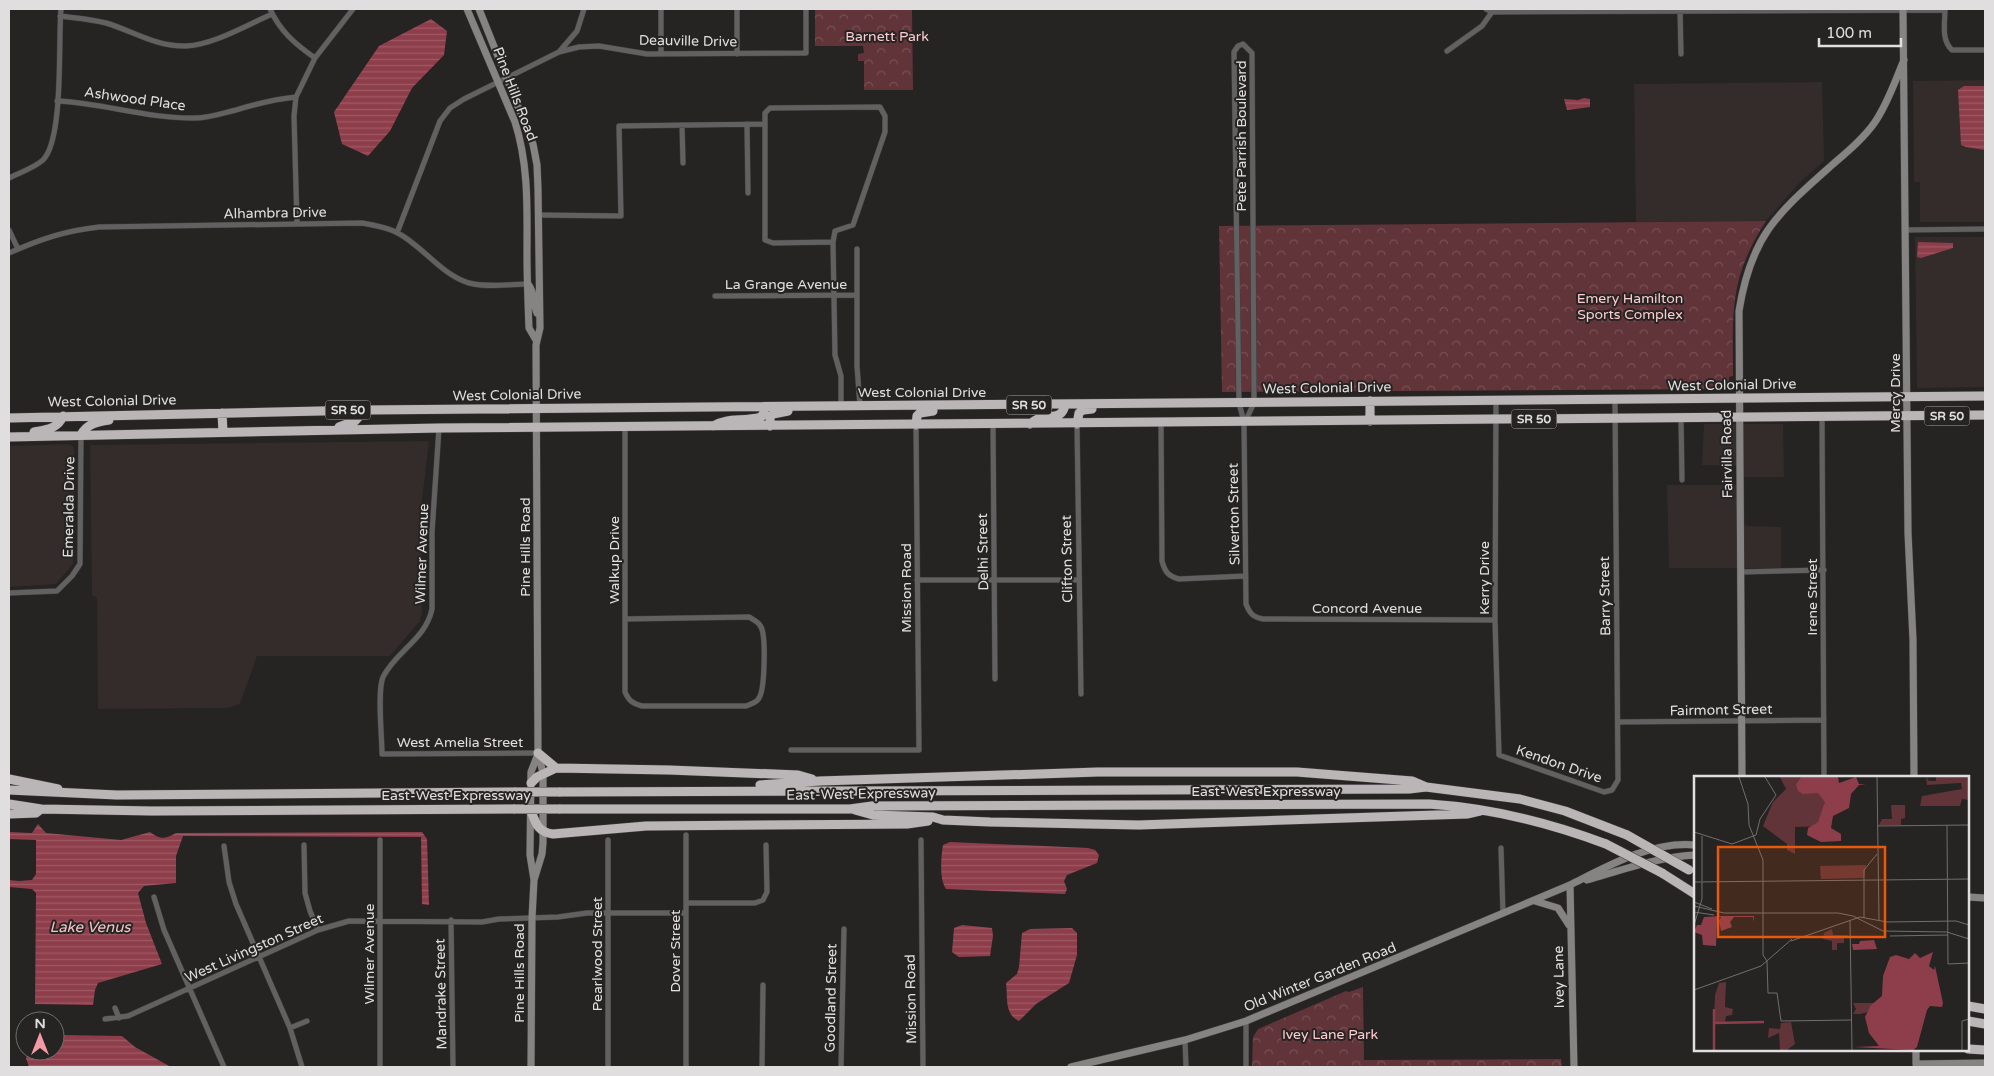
<svg xmlns="http://www.w3.org/2000/svg" width="1994" height="1076" viewBox="0 0 1994 1076" font-family="'Varela Round',sans-serif">
	<style>
		.built { fill: #342b2b }
		.park { fill: url(#park-crowns) }
		.water { fill: url(#water-rules) }
		.lines { fill: none; stroke-linecap: round; stroke-linejoin: round }
		.street-casing { stroke: #403d3d; stroke-width: 6 }
		.secondary-casing { stroke: #403d3d; stroke-width: 8 }
		.highway-casing { stroke: #403d3d; stroke-width: 10 }
		.street { stroke: #626161; stroke-width: 5 }
		.secondary { stroke: #868383; stroke-width: 7 }
		.highway { stroke: #bab5b6; stroke-width: 9 }
		.highway-bridge-casing { stroke: #403d3d; stroke-width: 10; stroke-linecap: butt }
		.highway-bridge { stroke: #bab5b6; stroke-width: 9 }
		.labels { text-anchor: middle; dominant-baseline: central; stroke-width: 4; stroke-linejoin: round; paint-order: stroke }
		.shield { fill: #262323; stroke: #a8a6a6; stroke-width: 1 }
		.shield-label { font-size: 12px; font-weight: bold; fill: #e0dede }
		.park-label { font-size: 14px; fill: #fdccd0; stroke: #262323 }
		.street-label { font-size: 14px; fill: #e0dede; stroke: #262323 }
		.water-label { font-size: 15px; font-style: italic; fill: #f4c3c8; stroke: #262323 }
		.inset-river { fill: none; stroke: #8e3e4b; stroke-width: 2.5 }
		.inset-road { fill: none; stroke: #706e6e; stroke-width: 1 }
		.view { fill: #e8590c; fill-opacity: 0.15; stroke: #e8590c; stroke-width: 2.5 }
		.inset-edge { fill: none; stroke: #e0dede; stroke-width: 2.5 }
	</style>
	<defs>
		<pattern id="park-crowns" width="20" height="18" patternUnits="userSpaceOnUse" patternTransform="scale(1.25)"><rect width="20" height="18" fill="#613439"/><path d="M2 6a3 3 0 1 1 6 0M12 15a3 3 0 1 1 6 0" fill="none" stroke="#775155"/></pattern>
		<pattern id="water-rules" width="6" height="5" patternUnits="userSpaceOnUse" patternTransform="scale(1.25)"><rect width="6" height="5" fill="#8e3e4b"/><path d="M0 2.5h6" fill="none" stroke="#9e5964"/></pattern>
	</defs>
	<rect width="100%" height="100%" fill="#262323"/>
	<!-- built -->
	<path class="built" d="M1985 80V222H1920V182H1914L1913 81Z
		M1822 82 1824 161 1802 180 1766 221 1636 222 1634 84Z
		M1915 237H1985V387L1917 388Z
		M1704 424H1783L1784 477H1743V466L1702 465Z
		M429 441 421 509 422 612 420 621 390 656H257L240 704 228 708 98 709 97 598 92 595 90 445Z
		M68 444 74 447 73 564 56 584 9 587V446Z
		M1667 485H1737V523L1749 526 1781 527V568H1669Z"/>
	<!-- park -->
	<path class="park" d="M815 9H912L913 90H864V61H858V54L864 53 863 46H815Z
		M1766 221C1729 279 1733 310 1733 376L1729 377V389L1222 392 1219 226Z
		M1363 987 1364 1060 1561 1059 1562 1067H1252L1253 1037 1258 1029 1346 991 1349 992Z"/>
	<!-- water -->
	<path class="water" d="M431 19 447 31 444 55 412 88 390 131 368 156 342 144 334 112 379 46Z
		M1964 86H1985V150L1966 147 1961 145 1958 90Z
		M1584 98 1590 99V107L1567 110 1564 99 1578 100Z
		M1918 242 1953 243V248L1921 258 1917 257Z
		M38 824 46 833 121 840 150 832C161 840 165 839 176 833L422 832 427 839 429 905 422 904 421 837 183 836 176 856V883L144 886 138 893 146 923 162 964 98 983 95 990 93 1005 35 1004 36 893 32 889 9 887V880L19 881 32 880 36 874V840L9 839V832L32 833Z
		M950 842 1088 848 1095 850 1099 855 1097 863 1067 875 1064 881 1067 889 1065 894 946 889C939 879 941 857 943 845Z
		M962 925 992 928 993 936 990 956 959 957 952 952 954 928Z
		M1072 928 1077 933V955L1069 983 1036 1004 1019 1021C1004 1014 1008 997 1006 983L1017 974 1019 967 1022 933 1030 929Z
		M55 1035 122 1036 135 1047 171 1067H29L26 1058 28 1051H55Z"/>
	<g class="lines">
		<defs>
			<path id="street" d="M270 9C280 31 295 44 315 58
				M737 9V54
				M1486 9 1492 12 1945 10
				M1680 9 1681 54
				M1945 9C1945 23 1941 40 1952 50H1985
				M60 16C75 18 91 19 106 23 133 31 156 47 186 46 213 45 247 25 272 14
				M1447 51 1482 26 1492 12
				M559 52 577 31 584 9
				M661 54V9
				M57 101C103 103 149 119 195 118 209 118 223 113 236 110 256 104 275 99 296 97
				M747 124 748 193
				M682 125 683 163
				M9 178C19 173 34 168 43 160 64 139 58 41 61 9
				M539 215 621 216 619 126 765 124
				M297 224 294 116 296 97 315 58 353 9
				M9 230 18 249
				M1906 230 1985 229
				M397 233 440 121 450 108 464 99 559 52 579 47 599 46 647 54 806 53V9
				M833 242 773 243 765 240V113L770 108 880 107 885 116V132L853 225 835 231 833 242 835 355 841 376V406
				M857 249V366L860 406
				M9 253C41 239 64 231 99 227L362 223C374 225 385 227 396 232 422 245 440 274 469 283 487 288 510 284 528 284
				M715 296 857 295
				M1496 400 1495 620 1499 755 1604 792 1612 790 1618 780 1615 400
				M1822 417 1824 777
				M1681 418 1682 480
				M1245 422 1254 403V394L1252 53 1243 44 1238 46 1234 52 1239 403 1244 422 1246 604C1250 614 1253 617 1263 619L1495 620
				M1161 423 1162 561C1165 572 1168 576 1179 579L1246 576
				M993 424 995 679
				M1077 424 1081 694
				M625 427V692C629 701 632 703 642 706H746C750 704 757 703 759 698 765 689 766 636 761 627 759 622 754 620 749 617L625 619
				M439 428 432 532V609C426 639 396 651 383 677 377 691 382 736 382 754L538 753
				M1741 572 1824 570
				M917 580H1078
				M9 593 57 591 72 576 80 564 81 435
				M1618 722 1824 720
				M791 750H919L916 425
				M608 840V1067
				M921 840 923 1067
				M304 845 305 893 310 911 318 930
				M224 846 229 882 236 904 290 1028 302 1067
				M1501 848 1503 914
				M154 897 164 930 224 1067
				M686 903H755L763 900 767 892 766 845
				M451 920 453 1067
				M115 1008 119 1018
				M105 1019 128 1016 318 930 349 921 482 922 499 919 558 917 587 913H686
				M1246 1021V1067
				M290 1028 307 1021
				M1185 1040 1186 1067
				M380 1067V840
				M686 1067V835
				M762 1067 763 985
				M841 1067 844 929"/>
			<path id="secondary" d="M467 9 515 122C529 166 527 209 527 255 527 279 528 303 529 328L536 340
				M479 9 533 144 537 165 538 189 540 328 536 345 538 753 543 773V843L542 854 534 880
				M1903 9 1908 533 1913 640 1914 777
				M528 284C536 294 532 302 537 313
				M1742 777 1739 311C1751 235 1778 213 1832 165 1847 152 1864 138 1875 122 1888 103 1895 81 1904 60
				M1587 880C1622 870 1658 857 1695 855
				M1570 885 1574 1067
				M1968 897 1985 898
				M1535 901 1558 908 1569 925
				M1916 1050V1064L1985 1063
				M531 1067 532 918 534 880 530 855 531 772 538 754
				M1071 1067 1185 1040 1246 1021 1570 885C1608 866 1651 841 1695 845"/>
			<path id="highway" d="M1370 401V421
				M222 413 223 432
				M9 418 365 410 1985 396
				M1030 424C1034 421 1037 418 1042 418 1053 415 1062 419 1065 405
				M1077 424 1079 413 1083 410 1092 409
				M916 425 917 416 920 413 933 411
				M713 426C728 417 743 422 761 417L764 413V407
				M770 426V417L773 414 788 411
				M339 427 355 421 365 410
				M34 432C45 430 58 429 63 416
				M81 435C87 424 96 422 109 420
				M9 437 439 428 1985 415
				M538 753 556 768
				M9 779 58 789
				M531 783 537 777 556 768 669 770 798 775 812 779
				M760 785 820 781 1098 772H1297L1412 781 1426 787
				M9 790 117 795 516 792
				M559 792 1409 789 1426 787 1520 799 1565 811 1627 835
				M9 804 41 809 152 811 515 809
				M559 809H850L872 806 1429 804C1491 808 1548 822 1606 844
				M855 810 873 815 933 817 943 820 990 822 1139 825 1467 814 1480 811
				M531 811C536 824 538 832 553 834L646 826 907 824 928 821
				M9 814 36 813 41 809
				M1662 873 1695 894
				M1968 1006 1985 1009
				M1968 1021 1985 1024
				M1968 1049 1985 1050"/>
		</defs>
		<!-- street casing -->
		<use href="#street" class="street-casing"/>
		<!-- secondary casing -->
		<use href="#secondary" class="secondary-casing"/>
		<!-- highway casing -->
		<use href="#highway" class="highway-casing"/>
		<!-- street -->
		<use href="#street" class="street"/>
		<!-- secondary -->
		<use href="#secondary" class="secondary"/>
		<!-- highway -->
		<use href="#highway" class="highway"/>
		<defs>
			<path id="highway-bridge" d="M516 792H559
				M515 809H559
				M1627 835 1689 870
				M1606 844 1662 873"/>
		</defs>
		<!-- highway-bridge casing -->
		<use href="#highway-bridge" class="highway-bridge-casing"/>
		<!-- highway-bridge -->
		<use href="#highway-bridge" class="highway-bridge"/>
	</g>
	<g class="labels">
		<!-- shield labels -->
		<g class="shield">
			<rect x="1006.5" y="395.5" width="45" height="19" rx="4"/>
			<rect x="325.5" y="400.5" width="45" height="19" rx="4"/>
			<rect x="1924.5" y="406.5" width="45" height="19" rx="4"/>
			<rect x="1511.5" y="409.5" width="45" height="19" rx="4"/>
		</g>
		<g class="shield-label">
			<text x="1029" y="405">SR 50</text>
			<text x="348" y="410">SR 50</text>
			<text x="1947" y="416">SR 50</text>
			<text x="1534" y="419">SR 50</text>
		</g>
		<!-- park labels -->
		<g class="park-label">
			<text x="887" y="36">Barnett Park</text>
			<text x="1630" y="298">Emery Hamilton<tspan x="1630" dy="16">Sports Complex</tspan></text>
			<text x="1330" y="1034">Ivey Lane Park</text>
		</g>
		<!-- street labels -->
		<g class="street-label">
			<text transform="translate(688 41) rotate(1)">Deauville Drive</text>
			<text transform="translate(515 94) rotate(69)">Pine Hills Road</text>
			<text transform="translate(135 99) rotate(8)">Ashwood Place</text>
			<text transform="translate(1241 136) rotate(-90)">Pete Parrish Boulevard</text>
			<text transform="translate(275 213) rotate(-1)">Alhambra Drive</text>
			<text x="786" y="284">La Grange Avenue</text>
			<text transform="translate(1732 385) rotate(-1)">West Colonial Drive</text>
			<text transform="translate(1327 388) rotate(-1)">West Colonial Drive</text>
			<text x="922" y="392">West Colonial Drive</text>
			<text transform="translate(1895 393) rotate(-90)">Mercy Drive</text>
			<text transform="translate(517 395) rotate(-1)">West Colonial Drive</text>
			<text transform="translate(112 401) rotate(-1)">West Colonial Drive</text>
			<text transform="translate(1727 454) rotate(-91)">Fairvilla Road</text>
			<text transform="translate(69 507) rotate(-89)">Emeralda Drive</text>
			<text transform="translate(1234 514) rotate(-91)">Silverton Street</text>
			<text transform="translate(525 547) rotate(-90)">Pine Hills Road</text>
			<text transform="translate(983 552) rotate(-91)">Delhi Street</text>
			<text transform="translate(422 554) rotate(-88)">Wilmer Avenue</text>
			<text transform="translate(1067 559) rotate(-91)">Clifton Street</text>
			<text transform="translate(614 560) rotate(-90)">Walkup Drive</text>
			<text transform="translate(1484 578) rotate(-90)">Kerry Drive</text>
			<text transform="translate(906 588) rotate(-90)">Mission Road</text>
			<text transform="translate(1605 596) rotate(-91)">Barry Street</text>
			<text transform="translate(1812 597) rotate(-90)">Irene Street</text>
			<text x="1367" y="608">Concord Avenue</text>
			<text transform="translate(1721 710) rotate(-1)">Fairmont Street</text>
			<text x="460" y="742">West Amelia Street</text>
			<text transform="translate(1559 764) rotate(19)">Kendon Drive</text>
			<text x="1266" y="791">East-West Expressway</text>
			<text transform="translate(861 794) rotate(-1)">East-West Expressway</text>
			<text x="456" y="795">East-West Expressway</text>
			<text transform="translate(254 948) rotate(-24)">West Livingston Street</text>
			<text transform="translate(675 951) rotate(-90)">Dover Street</text>
			<text transform="translate(369 954) rotate(-90)">Wilmer Avenue</text>
			<text transform="translate(597 954) rotate(-90)">Pearlwood Street</text>
			<text transform="translate(519 973) rotate(-90)">Pine Hills Road</text>
			<text transform="translate(1320 977) rotate(-22)">Old Winter Garden Road</text>
			<text transform="translate(1559 977) rotate(-91)">Ivey Lane</text>
			<text transform="translate(441 994) rotate(-91)">Mandrake Street</text>
			<text transform="translate(831 998) rotate(-89)">Goodland Street</text>
			<text transform="translate(911 999) rotate(-91)">Mission Road</text>
		</g>
		<!-- water labels -->
		<g class="water-label">
			<text x="90" y="927">Lake Venus</text>
		</g>
	</g>
	<!-- overview -->
	<g transform="translate(1694 776)">
		<rect width="275" height="275" fill="#262323"/>
		<path d="M159 227H214L166 238H159L162 233Z" fill="#613439"/>
		<path d="M32 206 31 231 39 233 38 239 32 240 31 246H20L21 219 25 207Z" fill="#613439"/>
		<path d="M232 1 235 5H242V1H275V24L268 23 266 30H226L228 20 268 13 267 7 233 9ZM97 246 101 268 93 274H86L85 257 74 262 75 252 86 253 87 247Z" fill="#613439"/>
		<path d="M86 1H132V50L101 51V78L93 74V68L69 50 79 26 92 13ZM197 29H211V42L207 43V49H185L188 43H198ZM172 89 170 102 127 103 126 90ZM138 153 139 159H155L150 161V167H143V174H138V165L129 163 130 157Z" fill="#613439"/>
		<path d="M107 1H144L145 7 162 1 165 8H172L165 9 157 18 155 32 139 40 137 52 147 58V65L127 66 113 59 114 52 124 46 131 26 124 17 109 18 104 15 102 9ZM27 140H60V146L59 141H40L36 146 38 151 27 155 25 145 27 141H23L22 170 9 169 8 159 0 156 3 149H7L10 141ZM166 165 180 164 183 173 159 174 158 168H165ZM239 176 235 190 240 194 241 190 249 227 248 231 236 230 233 234 223 271 219 274 159 271 185 270 175 257 171 241 177 229 188 220 189 200 196 181 202 179 215 183 221 177 226 182Z" fill="#8e3e4b"/>
		<path class="inset-river" d="M20 233V274M20 247 70 246"/>
		<path class="inset-road" d="M45 1 54 28 55 49 69 84V144M183 1 185 144M253 49 254 188 275 187M183 50 275 49M0 56 38 68 62 59 66 43 82 19 71 1M8 60V105M0 106 275 103M0 126 18 133M0 130 30 137H144L159 140 189 155 253 156 275 163M0 136 20 139M170 142V94L183 78M69 144V179L73 185M156 145 158 274M0 149 8 123V106M196 160 254 159M97 165 166 141 193 146 262 145 275 149M73 185 74 217H83L87 245 158 244M0 214 67 190 98 163M268 274V245L275 243"/>
		<path class="view" d="M24 71H191V161H24Z"/>
		<rect width="275" height="275" class="inset-edge"/>
	</g>
	<!-- border -->
	<rect width="1994" height="1076" fill="none" stroke="#e0dede" stroke-width="20"/>
	<!-- north arrow -->
	<g transform="translate(40 1036)"><circle r="24" fill="#262323" stroke="#706e6e"/>
	<path d="M0-4L9 19L0 12L-9 19Z" fill="#f49aa4"/>
	<text y="-8" font-size="14" font-weight="bold" text-anchor="middle" fill="#e0dede">N</text>
	</g>
	<!-- scale -->
	<path d="M1819 38v8h82v-8" fill="none" stroke="#e0dede" stroke-width="2.5"/>
	<text x="1826" y="38" font-size="15" fill="#e0dede" stroke="#262323" stroke-width="4" paint-order="stroke">100 m</text>
</svg>
